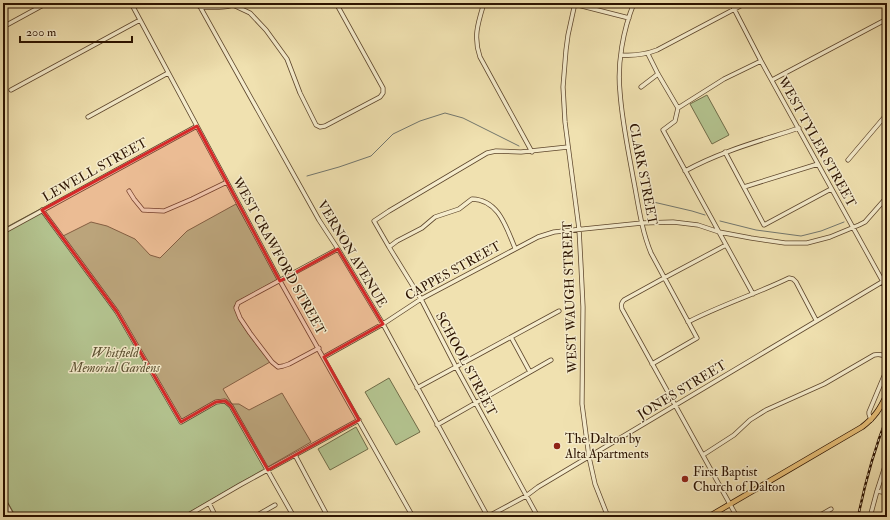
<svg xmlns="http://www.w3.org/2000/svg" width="890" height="520" viewBox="0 0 890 520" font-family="'IM FELL Double Pica',serif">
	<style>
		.green { fill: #b4c490; stroke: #706c48 }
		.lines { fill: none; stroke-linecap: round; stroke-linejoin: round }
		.stream { stroke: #72776e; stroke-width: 1 }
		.minor-casing { stroke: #5d462c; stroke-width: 5 }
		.major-casing { stroke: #2c1300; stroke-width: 6 }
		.minor { stroke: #f5eccc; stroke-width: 3.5 }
		.major { stroke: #e8c078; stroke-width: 4.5 }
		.rail-casing { stroke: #2c1300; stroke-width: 2.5 }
		.rail { stroke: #f5eccc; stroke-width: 1; stroke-dasharray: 3; stroke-linecap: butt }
		.marked { fill: #d62828; fill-opacity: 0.2; stroke: #d62828; stroke-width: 3; stroke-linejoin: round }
		.poi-dot { fill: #8f2418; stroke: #f5eccc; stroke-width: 1.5 }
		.labels { text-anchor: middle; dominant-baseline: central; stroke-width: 3; stroke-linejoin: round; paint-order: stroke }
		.street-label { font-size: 13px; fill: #2c1300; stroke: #f5eccc }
		.park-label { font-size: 13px; font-style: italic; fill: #5c5132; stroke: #f5eccc }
		.poi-label { font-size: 13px; fill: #2c1300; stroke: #f5eccc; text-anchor: start }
	</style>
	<rect width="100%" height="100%" fill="#f0e1b0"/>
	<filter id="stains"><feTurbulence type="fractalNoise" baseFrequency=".005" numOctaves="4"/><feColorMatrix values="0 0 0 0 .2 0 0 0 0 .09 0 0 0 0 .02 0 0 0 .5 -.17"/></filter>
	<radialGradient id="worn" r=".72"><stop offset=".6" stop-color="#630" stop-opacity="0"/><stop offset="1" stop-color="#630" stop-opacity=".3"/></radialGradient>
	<!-- green -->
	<path class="green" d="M707 95 729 135 712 144 690 104Z
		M236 204 278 279 240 300 234 306C237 322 259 348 270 362L223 389 232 404H239L249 410 282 393 311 442 181 517H16L3 494V229L42 208 63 236 91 222 107 226 135 239 150 255 160 258 187 231Z
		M389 378 420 432 396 445 365 392Z
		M356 427 368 449 330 470 318 449Z"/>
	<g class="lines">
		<!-- stream -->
		<path class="stream" d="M307 176 339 167 371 156 393 134 420 121 445 113 463 118 519 146
			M649 201 692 211 705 215
			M720 221 756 230 801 236 821 231 844 222"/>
		<defs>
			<path id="minor" d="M131 3 280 281 413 517
				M198 3 319 220 338 249 383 324 488 517
				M484 3C478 23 473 37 480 57L532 152
				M570 3 629 18
				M575 3 568 35 566 50 563 87 565 122 579 229 581 266 583 307 582 404 589 457 595 484 608 517
				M634 3C623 30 617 64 620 92 622 121 628 149 633 177 638 202 641 229 651 253L697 338 652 364
				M731 3 761 61 887 289
				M233 5 250 13 266 30 287 59 300 93 316 125 320 127 325 126 380 97 383 93V88L336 3
				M200 7C211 7 227 9 237 3
				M3 27 47 3
				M648 54 658 74 678 108
				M621 55C634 56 644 55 657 50L746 3
				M772 80 838 45 887 19
				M641 87 658 74
				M11 90 140 20
				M88 117 168 73
				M725 152 764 225 831 189
				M848 160 887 114
				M685 171C721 151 760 141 799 128
				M744 187 818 164
				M129 191 134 199 143 210 164 211 192 199 227 182
				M42 210 117 312 181 422 216 402 225 401 231 406 294 517
				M3 232 197 126
				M726 245 664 278 624 300C621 303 621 305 622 309L737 517
				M389 247 397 241 422 228 435 217 459 209 472 199C499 200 506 227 515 248
				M753 294 663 130 675 121 678 108 724 79 761 61
				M688 322C721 305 756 294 789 278L793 279 796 282 816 320
				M511 337 530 372
				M319 348 289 364 283 366 278 367 272 362 250 333 240 318 236 308 238 303 338 249
				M324 357 383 324 421 299 436 291 538 237 554 232 642 223 673 222 698 225 719 232 751 238 785 243H807L830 237 859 225 865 222 887 197
				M417 388 559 311
				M871 420 869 414V412L887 369
				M437 425 551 360
				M295 455 328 517
				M703 455 734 435 750 420 766 410 824 384 874 355C879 354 883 354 887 358
				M877 491 887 493
				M3 499 13 517
				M209 503 216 517
				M185 517 240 485 359 420
				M254 517 275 505
				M487 517 526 496 538 487 887 279
				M538 517 456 367 421 299 389 247 374 221 389 211 487 153 496 151 521 152 568 147
				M817 517 831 509
				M870 517 877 491 887 460"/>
			<path id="major" d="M708 517 862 427C875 417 880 409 887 394"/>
		</defs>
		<!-- minor casing -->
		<use href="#minor" class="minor-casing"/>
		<!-- major casing -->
		<use href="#major" class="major-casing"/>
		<!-- minor -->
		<use href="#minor" class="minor"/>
		<!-- major -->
		<use href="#major" class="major"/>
		<defs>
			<path id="rail" d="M858 517C865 483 874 450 887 417"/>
		</defs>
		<!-- rail casing -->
		<use href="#rail" class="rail-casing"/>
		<!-- rail -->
		<use href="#rail" class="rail"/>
	</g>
	<!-- marked area -->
	<path class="marked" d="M197 126 280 281 338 249 383 324 324 357 359 420 268 470 231 406 225 401 216 402 181 422 117 312 42 210Z"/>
	<!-- markers -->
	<g class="poi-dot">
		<circle cx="557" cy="446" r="4"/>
		<circle cx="685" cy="479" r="4"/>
	</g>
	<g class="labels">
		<!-- street labels -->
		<g class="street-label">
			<text transform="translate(817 142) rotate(61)">WEST TYLER STREET</text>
			<text transform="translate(95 170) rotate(-29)">LEWELL STREET</text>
			<text transform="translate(643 174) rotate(79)">CLARK STREET</text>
			<text transform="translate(352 254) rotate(59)">VERNON AVENUE</text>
			<text transform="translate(279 256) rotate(61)">WEST CRAWFORD STREET</text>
			<text transform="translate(453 271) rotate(-29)">CAPPES STREET</text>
			<text transform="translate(570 297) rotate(-92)">WEST WAUGH STREET</text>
			<text transform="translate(466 364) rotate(62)">SCHOOL STREET</text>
			<text transform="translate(682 390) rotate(-31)">JONES STREET</text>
		</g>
		<!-- park labels -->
		<g class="park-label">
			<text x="115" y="353">Whitfield<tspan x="115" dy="15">Memorial Gardens</tspan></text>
		</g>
		<!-- poi labels -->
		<g class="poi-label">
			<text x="565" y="439">The Dalton by<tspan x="565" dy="15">Alta Apartments</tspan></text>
			<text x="693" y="472">First Baptist<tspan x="693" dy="15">Church of Dalton</tspan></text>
		</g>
	</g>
	<!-- margin -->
	<rect width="890" height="520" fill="none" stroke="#f0e1b0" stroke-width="16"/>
	<rect x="4" y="4" width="882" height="512" fill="none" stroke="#2c1300" stroke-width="2"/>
	<rect x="8" y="8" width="874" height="504" fill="none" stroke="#2c1300"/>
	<!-- scale -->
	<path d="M20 36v6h112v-6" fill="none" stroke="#2c1300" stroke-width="2"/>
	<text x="26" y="36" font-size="12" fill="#2c1300" stroke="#f5eccc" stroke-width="3" paint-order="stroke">200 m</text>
	<rect width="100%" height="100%" filter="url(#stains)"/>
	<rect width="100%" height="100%" fill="url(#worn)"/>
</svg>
